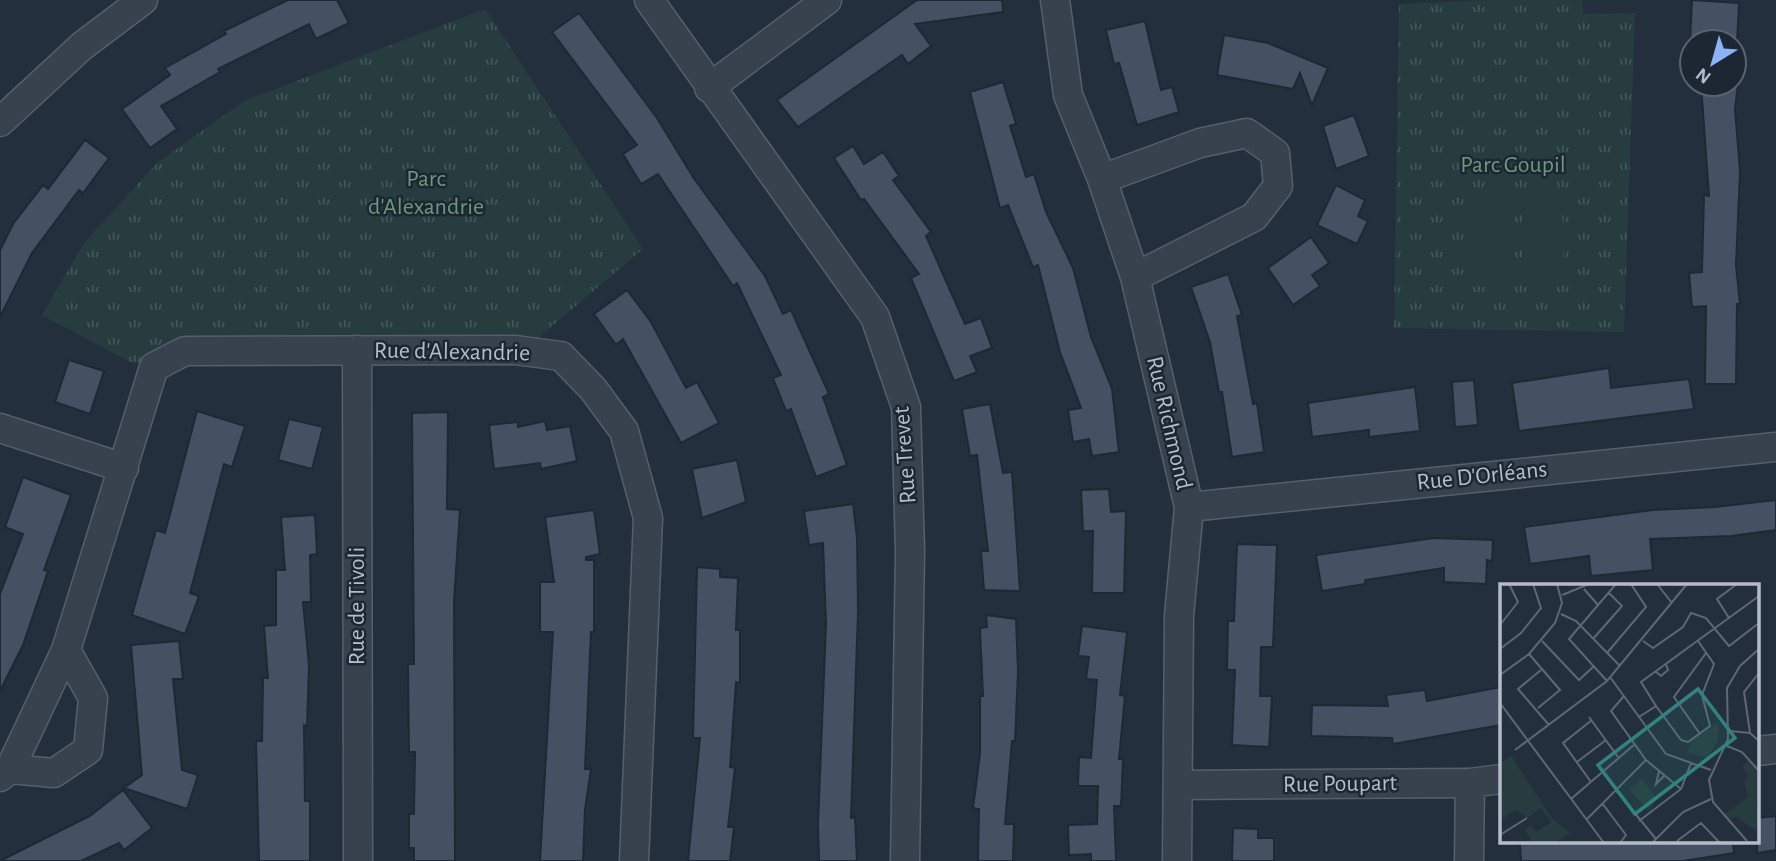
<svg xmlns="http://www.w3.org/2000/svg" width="1776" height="861" viewBox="0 0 1776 861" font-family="'Alegreya Sans',sans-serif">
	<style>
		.park { fill: url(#park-tufts) }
		.garden { fill: #263c3f }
		.building { fill: #455162; stroke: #1f2835; stroke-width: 2 }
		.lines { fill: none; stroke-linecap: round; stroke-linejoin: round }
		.minor-casing { stroke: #565f6c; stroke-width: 31 }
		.minor { stroke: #38414e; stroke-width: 28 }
		.labels { text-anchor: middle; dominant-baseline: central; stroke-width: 5; stroke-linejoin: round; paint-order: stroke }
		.park-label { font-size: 24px; fill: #6b9a76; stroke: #1d2633 }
		.street-label { font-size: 24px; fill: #b4bcc9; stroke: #1d2633 }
		.inset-road { fill: none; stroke: #5e6776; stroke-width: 2 }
		.view { fill: #308480; fill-opacity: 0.15; stroke: #308480; stroke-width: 3.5 }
		.inset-edge { fill: none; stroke: #b4bcc9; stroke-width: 3.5 }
	</style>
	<defs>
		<pattern id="park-tufts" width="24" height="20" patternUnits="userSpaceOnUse" patternTransform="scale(1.75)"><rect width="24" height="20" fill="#263c3f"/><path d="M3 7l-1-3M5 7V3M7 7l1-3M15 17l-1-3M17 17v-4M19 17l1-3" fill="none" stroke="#435659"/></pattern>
	</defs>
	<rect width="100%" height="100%" fill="#242f3e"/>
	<!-- park -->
	<path class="park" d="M1493 0H1583V14L1635 13 1624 332 1394 328 1399 4Z
		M485 9 643 249 532 343 147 364 130 362 42 315 84 243 157 163 244 101Z"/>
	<!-- garden -->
	<path class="garden" d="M1510 198 1511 286H1470L1469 199Z
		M1522 198H1562L1564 285 1523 286Z"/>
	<!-- building -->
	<path class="building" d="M288 0H337L349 23 316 39 309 24 218 69 220 72 161 106 177 129 150 148 122 109 170 75 165 68 226 34 224 31Z
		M917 0H1002L1003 12 915 24 931 46 908 64 902 55 798 127 777 100Z
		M1692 0 1739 3 1737 42H1690Z
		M579 13 657 118 693 177 765 276 783 314 791 310 829 394 823 397 847 465 816 477 791 409 786 411 773 378 781 375 737 283 733 286 658 174 641 184 623 154 637 145 552 32Z
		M1145 21 1161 90 1172 87 1179 112 1137 125 1119 63 1114 64 1106 30Z
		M1224 35 1268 43 1328 68 1312 105 1300 73 1293 89 1217 75Z
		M1003 82 1016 124 1010 126 1026 177 1034 174 1046 212 1073 268 1091 337 1112 389 1119 452 1092 456 1089 439 1073 442 1068 410 1081 408 1060 352 1038 265 1033 267 1008 205 1000 208 970 92Z
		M1701 84H1738L1735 109 1740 171 1736 265 1740 304H1737L1736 384H1705L1706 306 1692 307 1689 273 1702 272 1704 195 1709 196Z
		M1354 115 1369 156 1336 169 1323 126Z
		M85 140 109 158 83 193 79 190 32 253 0 317V250L13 224 43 185 48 189Z
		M853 146 864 164 883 152 899 176 893 180 931 232 926 236 965 324 981 318 992 348 970 356 977 372 954 381 911 278 919 274 864 199 861 200 834 158Z
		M1336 185 1365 200 1358 216 1368 221 1357 244 1317 225Z
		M1311 237 1329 263 1312 275 1320 286 1293 305 1268 268Z
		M1228 274 1242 315 1237 316 1253 404 1257 403 1264 452 1232 457 1222 392H1219L1210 342 1191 287Z
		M627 290 651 322 686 388 697 382 719 423 681 443 623 339 616 345 594 314Z
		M69 360 104 371 90 414 55 402Z
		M1609 368 1611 388 1689 379 1694 409 1519 431 1512 383Z
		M1474 380 1478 425 1455 427 1452 382Z
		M1415 387 1420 431 1369 437V430L1312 437 1308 403Z
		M990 404 1003 473 1012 472 1020 591 984 590 981 551H988L977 455 970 456 962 409Z
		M197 411 245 426 232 467 224 464 190 593 199 596 185 634 132 615 156 530 165 533Z
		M448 412 447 509 460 510 454 601 455 861H414V848H409V814H414L415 752H409L408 664H414L412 413Z
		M289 419 323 427 312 469 278 460Z
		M545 421 547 430 570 426 577 461 541 469 540 463 494 469 489 425 518 422V427Z
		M737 460 746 502 702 518 692 469Z
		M23 477 71 495 44 570 48 571 23 645 0 691V594L23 534 5 527Z
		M1109 489 1111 512 1126 511 1124 593H1092L1093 531H1083L1081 490Z
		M1776 500V530L1731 536 1650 539 1653 570 1591 576 1589 556 1530 564 1524 527 1653 510 1715 507Z
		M853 504 857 538 858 611 851 818 855 817 857 861H819L818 824 826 624 823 543 809 545 804 511Z
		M594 510 600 554 586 557V560H594V632H591L585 769H591L585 809 583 861H540L553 632H540V582H554L545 517Z
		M315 515 317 554 310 555 311 602H303L309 665 307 726 304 725 305 801H310V861H259L256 741H262L263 678H268L264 626 276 625V570H285L281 517Z
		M1434 538 1493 540 1492 561 1487 560 1486 584 1444 582V568L1365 580V584L1322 591 1316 555Z
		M1237 544 1277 545 1273 647H1261L1260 696H1272L1269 747 1232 745 1235 670H1227L1228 621H1234Z
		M697 567 720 569V577L738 578 736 630H740V683L736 682 730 767 735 768 728 827H734L730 861H688L700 738H693Z
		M986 615 1016 619 1018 671 1015 741H1012L1005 824H1014L1013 861H978L979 809 973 808 980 754V696H983L980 628 987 627Z
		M1082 626 1127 632 1120 695 1125 696 1119 759H1123L1121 806H1114L1116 861H1091V854L1069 855 1068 825 1097 824 1098 786H1078L1079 757 1091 758 1097 680 1086 679 1089 657 1078 656Z
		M179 641 183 679H173L182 770 198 775 187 809 124 788 142 775 131 645Z
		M1501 687V725L1393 744 1392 738 1311 736 1312 705 1388 706 1386 695 1425 690 1427 701Z
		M123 790 152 828 124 850 119 843 81 861H0L90 816Z
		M1776 816V850L1757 853V818Z
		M1233 828 1258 829V838H1274V861H1232Z
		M1520 842H1733L1734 853 1683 861H1521Z"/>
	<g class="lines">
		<defs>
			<path id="minor" d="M649 0 875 317 906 407 910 552 905 861
				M1055 0 1068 95 1102 179 1135 277 1189 507 1179 616 1177 861
				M709 88 827 0
				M0 122 82 46 143 0
				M1102 179 1200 143 1247 133 1275 153 1278 186 1254 217 1135 277
				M357 350 358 861
				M0 428 124 468
				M1189 507 1776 447
				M1757 751 1776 749
				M10 769 54 773 88 750 93 698 66 650
				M0 777 10 769 66 650 154 367 185 351 515 350 561 356 593 389 624 431 648 518 634 861
				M1179 785 1470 783 1501 779
				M1469 861 1470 783"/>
		</defs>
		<!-- minor casing -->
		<use href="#minor" class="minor-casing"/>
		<!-- minor -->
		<use href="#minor" class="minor"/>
	</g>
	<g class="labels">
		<!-- park labels -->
		<g class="park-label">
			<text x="1513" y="165">Parc Goupil</text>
			<text x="426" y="179">Parc<tspan x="426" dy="28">d'Alexandrie</tspan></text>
		</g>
		<!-- street labels -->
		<g class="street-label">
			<text transform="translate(452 352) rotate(1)">Rue d'Alexandrie</text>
			<text transform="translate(1169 423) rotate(77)">Rue Richmond</text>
			<text transform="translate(905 455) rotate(-94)">Rue Trevet</text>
			<text transform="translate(1482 476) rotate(-6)">Rue D'Orléans</text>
			<text transform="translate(357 606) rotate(-90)">Rue de Tivoli</text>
			<text transform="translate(1340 784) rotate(-1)">Rue Poupart</text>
		</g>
	</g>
	<!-- overview -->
	<g transform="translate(1500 584)">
		<rect width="259" height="259" fill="#242f3e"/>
		<path d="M11 172 52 234 70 249 55 259H33L25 247 31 241 36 248 52 238 40 224 27 234 16 226 0 236V179Z" fill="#263c3f"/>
		<path d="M219 138 217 159 207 174 188 168 190 157ZM249 176 259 190V243L255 246 236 232 228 237 223 231 248 213 244 195 248 190 242 182ZM142 195 156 214 150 228 129 205Z" fill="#263c3f"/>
		<path d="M250 216 259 217V239L254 245 237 224Z" fill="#263c3f"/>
		<path class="inset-road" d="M157 0 172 19M84 5 98 21M62 11 89 0M61 30 76 37 120 82M229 34 217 15 237 0M0 41 18 18 9 0M93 55 122 22 109 9M42 57 79 96 93 83M143 57 153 64 183 43 191 29 206 34 229 62 259 39M0 65 21 49 41 24 33 0M107 69 146 23 131 0M29 70 60 106 38 124M41 86 18 105 49 141M155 87 161 92 168 86 166 80M0 91 29 70 55 39 62 19 57 0M110 93 166 170 211 186M107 97 69 55 116 0M124 112 111 127 146 176 181 205M0 119 104 259M156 122 181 156 188 158 210 142 202 111 214 80 198 57M89 133 118 173M139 133 156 122 141 98 259 12M230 147 250 149 259 157M250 149 244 108 259 89M200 150 174 113 206 69M227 162 242 168 259 187M15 166 107 97 187 0M77 178 106 156M159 187 156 200 165 191M91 198 63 159 92 136M115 205 156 255M71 215 135 160M102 219 126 251 120 259M86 236 146 176M139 237 181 205 191 179M0 251 27 234M177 257 201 239 220 259M247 257 213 218 209 196 228 155 227 104 240 82 259 65M152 259 183 228 211 215"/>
		<path class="view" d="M198 105 235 154 135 230 98 181Z"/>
		<rect width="259" height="259" class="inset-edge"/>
	</g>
	<!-- north arrow -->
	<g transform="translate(1713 63) rotate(217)"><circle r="33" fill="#1d2633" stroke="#59626f" stroke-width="2"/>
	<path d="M0-5L12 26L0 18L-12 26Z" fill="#8ab4f8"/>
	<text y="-10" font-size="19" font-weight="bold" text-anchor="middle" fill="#b4bcc9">N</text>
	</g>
</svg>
